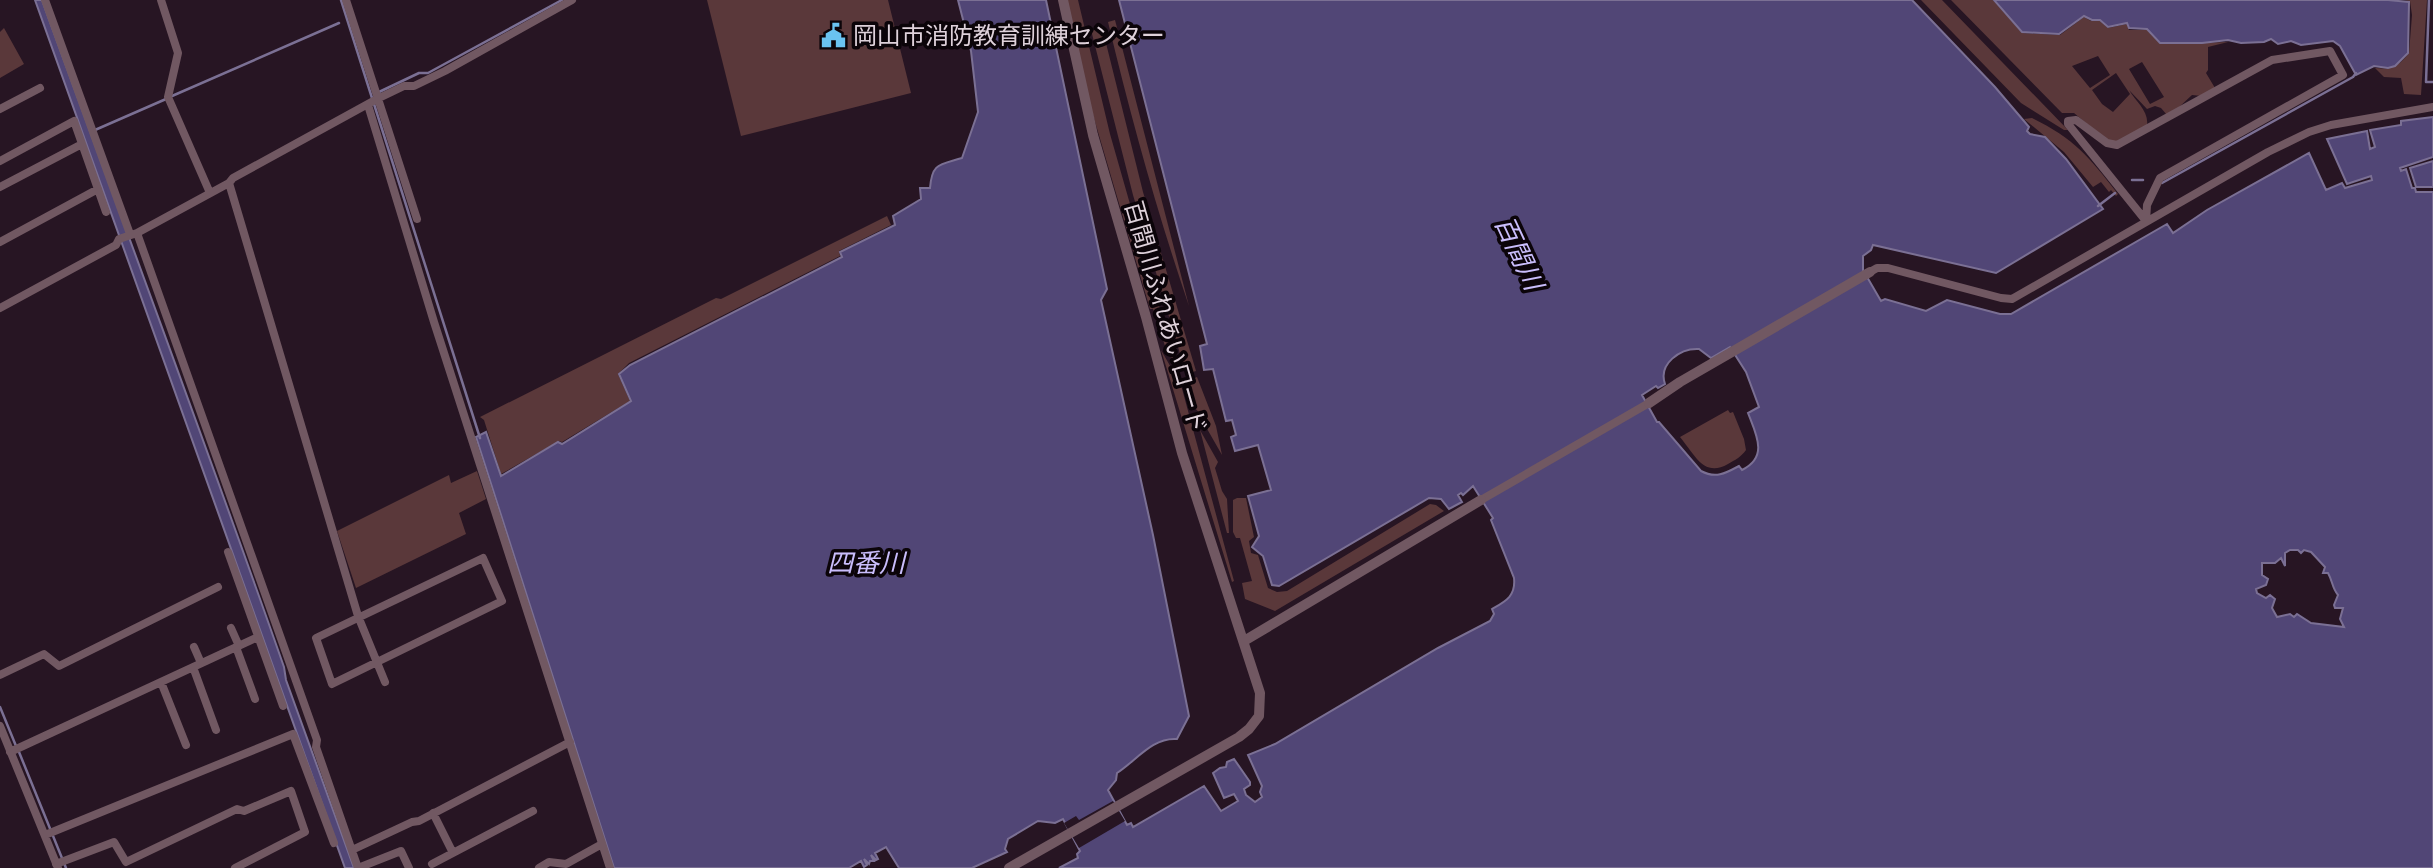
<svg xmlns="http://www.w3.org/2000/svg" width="2433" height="868" viewBox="0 0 2433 868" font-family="Montserrat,'Noto Sans JP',sans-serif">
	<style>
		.green { fill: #5a383a; fill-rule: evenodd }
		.water { fill: #514676; stroke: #7b7094; stroke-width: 2; fill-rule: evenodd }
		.pier { fill: #271523 }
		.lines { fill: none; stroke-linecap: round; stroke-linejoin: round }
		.stream { stroke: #7b7094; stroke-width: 2.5 }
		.minor { stroke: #715862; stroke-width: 8 }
		.tertiary { stroke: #715862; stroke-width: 10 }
		.labels { text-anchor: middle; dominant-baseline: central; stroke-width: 7; stroke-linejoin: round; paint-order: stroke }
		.poi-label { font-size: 24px; fill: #ded1da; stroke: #0b0409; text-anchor: start }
		.street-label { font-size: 24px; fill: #ded1da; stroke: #0b0409 }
		.water-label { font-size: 26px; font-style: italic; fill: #c9bdfb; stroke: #0b0409 }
	</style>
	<rect width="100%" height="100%" fill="#271523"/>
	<!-- green -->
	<path class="green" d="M707 0H888L911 93 741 136Z
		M1066 0H1078L1110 134 1176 365 1165 346 1153 309H1150L1086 91Z
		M1921 0H1942L2068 130H2064L2021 103Z
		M1951 0H1993L2022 33 2060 35 2084 17 2091 21 2099 20 2108 28 2127 24 2129 30H2147L2160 44 2228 42 2208 47V70L2206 73 2215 88 2202 96 2192 95 2177 109 2167 115 2161 108 2155 106 2147 109 2129 90C2136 102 2149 111 2147 125L2115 143 2109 142 2074 113H2062ZM2098 56 2110 75 2090 88 2072 66ZM2142 62 2164 97 2150 104 2129 69ZM2116 73 2130 94 2113 112 2102 104 2092 90Z
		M2405 0H2427L2421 95 2404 94 2401 78 2384 77 2375 68C2392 70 2399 66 2409 53L2412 15 2410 1Z
		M1115 20 1189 306C1157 212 1131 118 1108 22Z
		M1090 26 1093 30 1102 27 1143 192 1196 371 1186 374 1133 195Z
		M4 28 24 64 0 78V32Z
		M2032 118C2075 139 2089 157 2118 194L2116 196 2111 190 2109 192 2101 182 2093 187 2064 152 2024 119Z
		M887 216 891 225 839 251 840 256 629 363 618 374 630 401 562 442 559 441 501 474 484 420 480 417 716 298 721 299Z
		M1161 350 1181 385 1234 581 1232 582Z
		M1197 377 1216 426 1222 455 1206 427 1203 417 1194 407 1187 381Z
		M1728 410 1730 413 1733 412 1744 439 1746 450C1741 457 1735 460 1728 464 1704 478 1695 455 1680 437Z
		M1200 430 1218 462 1215 468 1222 491 1227 499 1229 533H1227Z
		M477 471 486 499 459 513 466 534 356 588 337 531 449 475 451 483Z
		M1237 498H1246L1254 537 1249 541 1251 553 1258 555 1268 588 1277 592 1287 591 1430 504 1436 505 1444 511 1275 611 1245 599 1242 583 1252 581 1240 538H1236L1233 532V500Z"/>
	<!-- water -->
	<path class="water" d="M35 0H42C123 222 206 444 284 667L286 680 354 868H345Z
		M958 0H1046L1107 289 1101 300 1153 535 1189 716 1177 739C1152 737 1136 761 1117 773L1116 780 1108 790 1127 825 1131 823 1133 827 1204 786 1221 811 1238 801 1234 794 1224 798 1213 773 1220 768 1226 767 1227 762 1234 759 1250 782V785L1244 789 1246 795 1255 802 1262 797 1260 792 1262 786 1248 755 1275 744 1438 648 1490 621 1494 614 1492 609C1506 601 1516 596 1514 578L1491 520 1493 518 1473 486 1463 495 1461 493 1458 495 1462 502 1449 509 1441 499 1429 498 1279 586 1272 585 1263 556 1252 547 1259 536 1248 496 1271 490 1258 445 1235 451 1231 437 1236 435 1232 420 1226 421 1213 369 1204 370 1200 346 1207 344 1119 0H1912L1995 87 2029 127 2027 131 2030 134 2045 137 2066 159 2103 209 1996 273 1873 245 1871 250 1863 256V270L1881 301 1885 299 1926 311 1947 300 2000 314H2011L2167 224 2173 233 2207 210 2309 153 2326 190 2342 183 2345 188 2372 180 2371 176 2347 184 2327 139 2367 131 2370 149 2375 147 2370 130 2401 125V121L2433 117V157L2400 168 2401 171 2406 169 2412 188H2415L2416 192H2433V868H1059L1078 858 1077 854 1080 851 1063 819 1055 823 1038 821 1008 839 1005 849 1007 852 972 868H899L886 847 875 853 878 859 876 860 871 855 874 861H870L869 864 864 859 867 865 864 867 861 861 849 868H614L476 437 486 432 501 476 558 442 562 444 631 401 619 374 630 365 842 257 840 252 895 225 893 216 921 199 920 188H930C932 163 939 165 962 158L978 112 971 51ZM1730 347 1746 372 1759 407 1748 413C1756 434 1769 457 1742 470L1739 466C1726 473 1716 479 1701 471L1659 422H1657L1642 395 1656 386 1658 388 1665 384C1658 364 1680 348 1699 349L1711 358ZM2290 550H2298L2301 553 2304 550 2311 552 2325 567 2323 573H2328C2333 582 2332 588 2338 595L2334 605 2335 608H2343L2340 619 2344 627 2311 623 2297 614 2294 617 2290 614 2277 617 2272 608 2275 599 2270 595 2266 598 2257 593 2256 589 2266 585 2268 579 2262 575V563H2275L2281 558 2285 566V553Z
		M1994 0H2388L2409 2 2408 53 2395 66 2388 68 2374 66 2356 75 2340 46 2333 41 2301 45 2291 41 2278 44 2271 39 2264 42 2241 43 2228 40 2202 43H2160L2147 29 2129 28 2127 23 2108 27 2100 20H2092L2084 16 2059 34 2022 32Z
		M2433 161V187H2416L2410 168Z"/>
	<!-- pier -->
	<path class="pier" d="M1113 801 1125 821 1079 848 1064 823 1076 816 1079 820Z"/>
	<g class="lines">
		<!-- stream -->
		<path class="stream" d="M341 0 372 98
			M2429 0 2426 82H2433
			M379 92 419 73H428L562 0
			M172 96 339 23
			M374 104 480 438
			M95 130 166 99
			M2132 180H2143
			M2162 183 2353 77 2356 73
			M2098 206 2115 193
			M0 707 16 746
			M19 752 66 868"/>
		<!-- minor -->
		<path class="minor" d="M45 0 130 234
			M161 0 178 53 168 97 210 193
			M346 0 417 219
			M2330 51 2343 75 2160 178 2147 205 2146 221 2068 124V121L2076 120 2107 143 2117 145 2272 60Z
			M368 105 434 322 610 868
			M0 109 40 88
			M0 161 74 121 106 212
			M229 183 358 616 385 682
			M0 187 82 144
			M137 233 317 740 316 747 358 868
			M0 242 98 189
			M1870 272 1877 268H1888L2001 298 2012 299 2268 152 2309 132 2331 125 2433 107
			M0 308 116 245 119 239 137 233 229 183 233 178 377 99 404 86H414L445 71 572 0
			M1481 500 1649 403
			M228 552 283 706
			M483 558 502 601 332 684 316 638Z
			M231 628 239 646
			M194 647 201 663
			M236 647 255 699
			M193 667 216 730
			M0 675 44 654 59 666 218 587
			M161 682 186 745
			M0 726 58 868
			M10 752 258 637
			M433 813 453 853
			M45 835 293 734 334 843
			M352 850 412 822 419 821 570 742
			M56 864 114 842 126 862 237 809 244 811 291 791 305 832 235 868
			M432 864 533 811
			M358 868 401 851 409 868
			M539 868 549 862 566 864 602 844"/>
		<!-- tertiary -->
		<path class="tertiary" d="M1649 403 1680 382 1870 272
			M1244 641 1481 500
			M1009 868 1239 737 1249 729 1259 716 1260 693 1182 453 1146 317 1093 135 1063 0"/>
	</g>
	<!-- icons -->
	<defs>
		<symbol id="civic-bare" viewBox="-9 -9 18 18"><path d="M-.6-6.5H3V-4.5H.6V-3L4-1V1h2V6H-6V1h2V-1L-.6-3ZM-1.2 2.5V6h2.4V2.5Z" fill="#6ac3f1" stroke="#0b0409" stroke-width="2.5" paint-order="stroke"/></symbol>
	</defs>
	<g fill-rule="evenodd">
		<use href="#civic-bare" x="816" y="18" width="35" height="35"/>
	</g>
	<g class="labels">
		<!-- poi labels -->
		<g class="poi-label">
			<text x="853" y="35">岡山市消防教育訓練センター</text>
		</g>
		<!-- street labels -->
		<g class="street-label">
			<text transform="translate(1166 317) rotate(74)">百間川ふれあいロード</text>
		</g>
		<!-- water labels -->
		<g class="water-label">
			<text transform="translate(1519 253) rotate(65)">百間川</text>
			<text x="866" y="563">四番川</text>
		</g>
	</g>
</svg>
